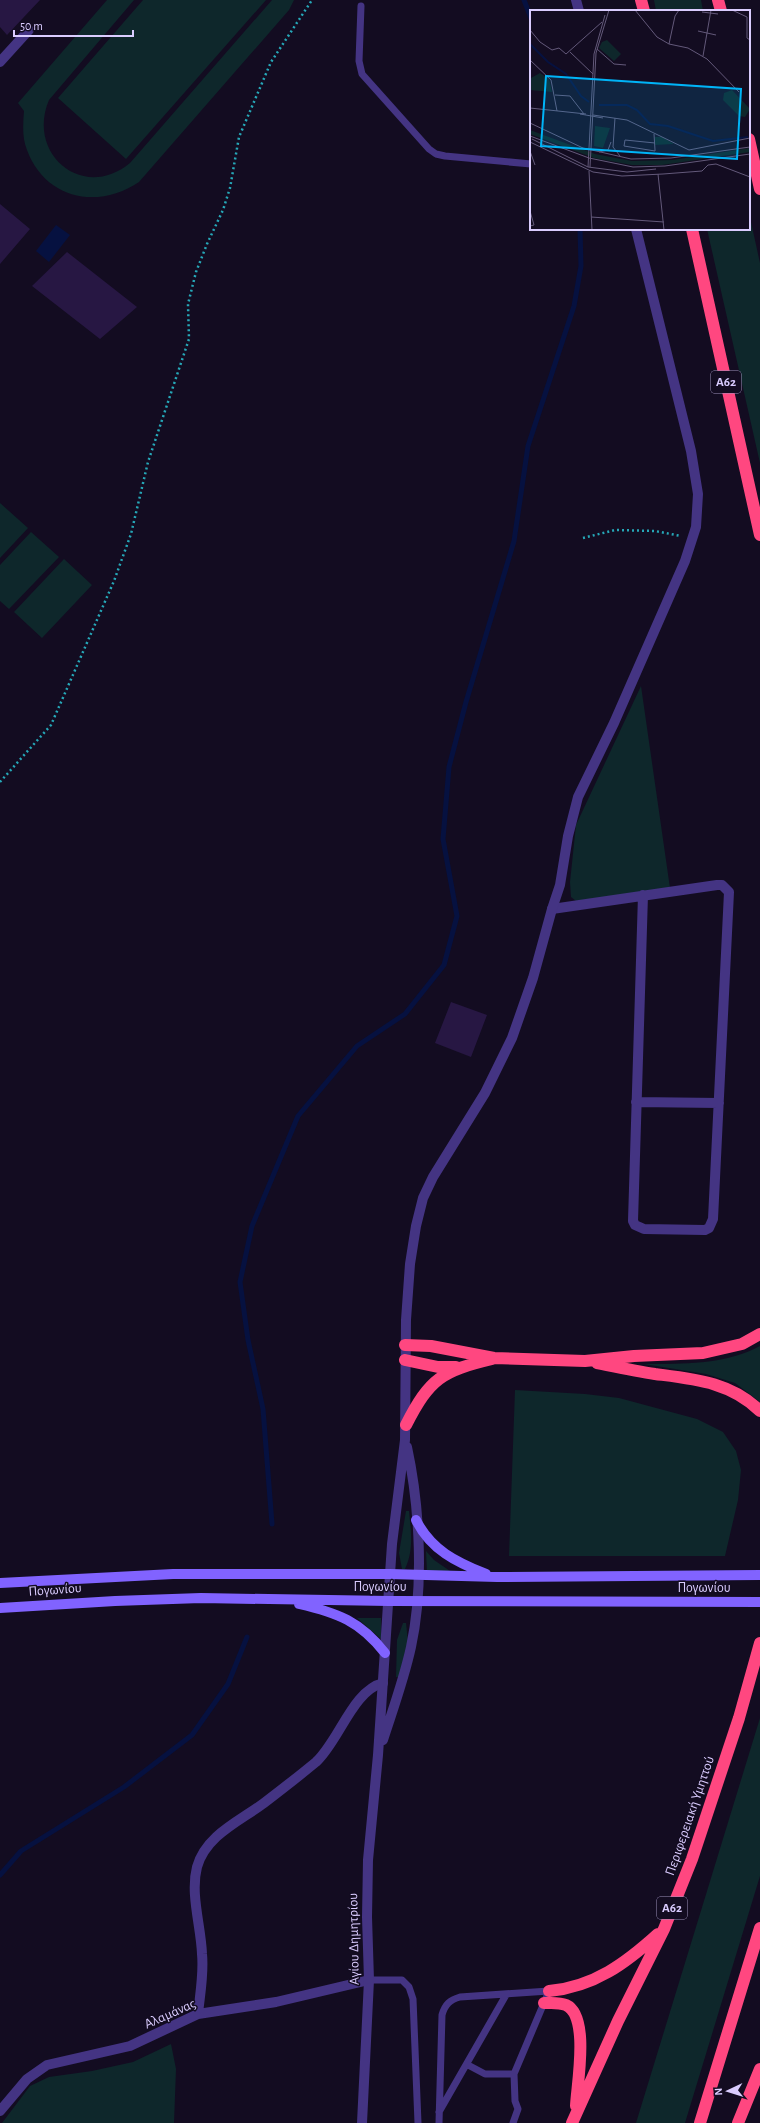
<svg xmlns="http://www.w3.org/2000/svg" width="760" height="2123" viewBox="0 0 760 2123" font-family="'Alegreya Sans',sans-serif">
	<style>
		.green { fill: #0e272b }
		.water { fill: #061140 }
		.lines { fill: none; stroke-linecap: round; stroke-linejoin: round }
		.stream { stroke: #061140; stroke-width: 5 }
		.building { fill: #271743 }
		.path { stroke: #26a8b8; stroke-width: 2.5; stroke-dasharray: 2 3; stroke-linecap: butt }
		.service { stroke: #443483; stroke-width: 7 }
		.minor { stroke: #443483; stroke-width: 10 }
		.tertiary { stroke: #443483; stroke-width: 10 }
		.secondary { stroke: #8163ff; stroke-width: 10 }
		.motorway { stroke: #ff4780; stroke-width: 12 }
		.labels { text-anchor: middle; dominant-baseline: central; stroke-width: 3; stroke-linejoin: round; paint-order: stroke }
		.shield { fill: #130c21; stroke: #9e92bc; stroke-width: 1 }
		.shield-label { font-size: 13px; font-weight: bold; fill: #daccff }
		.street-label { font-size: 14px; fill: #daccff; stroke: #130c21 }
		.inset-river { fill: none; stroke: #061140; stroke-width: 2 }
		.inset-road { fill: none; stroke: #63597a; stroke-width: 1 }
		.view { fill: #00b4f7; fill-opacity: 0.15; stroke: #00b4f7; stroke-width: 2 }
		.inset-edge { fill: none; stroke: #daccff; stroke-width: 2 }
	</style>
	<rect width="100%" height="100%" fill="#130c21"/>
	<!-- green -->
	<path class="green" d="M107 0H134L49 100C26 154 83 202 130 163L272 0H294L289 10 139 182C98 210 45 199 27 150 22 138 23 124 24 111L18 103Z
		M143 0H266L126 159 58 98Z
		M654 0H701L703 11H656Z
		M749 213 760 263V463L707 229H749Z
		M0 503 28 528 0 558Z
		M31 532 59 557 9 609 0 601V565Z
		M64 559 92 585 42 638 14 612Z
		M641 686 670 888 576 901 571 897 570 882 576 825Z
		M760 1346V1402L735 1383 706 1374 644 1364C682 1364 725 1365 760 1346Z
		M515 1390 585 1394 619 1398 697 1419 723 1432 736 1451 741 1470 738 1500 725 1556H509Z
		M406 1511H409C411 1531 414 1550 405 1569H402L399 1553Z
		M426 1551 434 1560 453 1573H427Z
		M357 1618H381V1639Z
		M403 1623H406L408 1642 400 1677H396L397 1640Z
		M760 1718V1876L685 2123H636Z
		M171 2044 176 2069 174 2123H2L30 2086 49 2077 92 2071 133 2062Z"/>
	<!-- water -->
	<path class="water" d="M56 225 70 235 49 262 36 251Z"/>
	<g class="lines">
		<!-- stream -->
		<path class="stream" d="M524 0 531 18
			M272 1524 263 1409 248 1340 240 1282 252 1226 298 1116 357 1046 405 1014 444 965 457 916 443 839 449 767 466 702 514 541 528 446 574 306 581 266 580 229
			M0 1875 21 1851 124 1787 192 1735 228 1684 247 1637"/>
	</g>
	<!-- building -->
	<path class="building" d="M0 0H40L7 35 0 27Z
		M0 204 30 229 0 264Z
		M67 252 137 307 100 339 32 286Z
		M451 1002 487 1015 471 1057 435 1043Z"/>
	<g class="lines">
		<!-- path -->
		<path class="path" d="M583 538 615 530 655 531 681 536
			M0 782 51 725 114 581 131 534 148 462 189 339 188 304 196 272 207 244 223 210 230 188 239 137 271 62 312 0"/>
		<!-- service -->
		<path class="service" d="M361 6 359 61 362 74 429 149 436 154 445 156 531 164
			M369 1980H402L409 1987 413 1999 418 2123
			M468 2065 485 2074H514
			M439 2112 506 1995
			M439 2123 442 2015C445 2004 450 2000 460 1997L549 1991 514 2074 515 2101 518 2109 513 2123"/>
		<!-- minor -->
		<path class="minor" d="M0 62 29 30
			M552 909 717 885H722L729 892 713 1219 709 1228 705 1230 644 1229 635 1225 633 1221 643 895
			M636 1102 719 1103
			M198 2014C200 1994 204 1974 202 1954 201 1926 190 1894 197 1867 206 1835 240 1821 264 1803 281 1790 299 1776 316 1762 339 1741 353 1690 383 1683
			M0 2111 27 2079 47 2065 130 2046 198 2014 276 2002 369 1980"/>
		<!-- tertiary -->
		<path class="tertiary" d="M576 0 579 11
			M383 1740C393 1709 404 1679 411 1647 424 1587 420 1507 407 1447
			M362 2123 369 1980 367 1917 368 1860 378 1755 392 1544 405 1440 406 1320 410 1264 416 1226 423 1198 433 1177 485 1093 512 1038 533 978 552 909 560 885 568 836 578 797 614 723 685 561 696 527 698 494 691 451 636 229"/>
		<!-- secondary -->
		<path class="secondary" d="M416 1520C431 1550 456 1562 486 1574
			M0 1583 173 1574H390L497 1577 760 1575
			M299 1604C338 1613 360 1621 385 1653
			M0 1608 115 1601 201 1598 389 1601 760 1602"/>
		<!-- motorway -->
		<path class="motorway" d="M641 0 644 11
			M718 0 721 11
			M749 139 760 189
			M692 229 760 535
			M405 1345 431 1346 494 1358 585 1361 634 1356 703 1353 742 1344 760 1334
			M405 1360 438 1367H456
			M597 1363C617 1367 636 1371 655 1374 694 1379 731 1382 760 1411
			M406 1425C430 1378 442 1371 492 1359
			M549 1991C594 1987 626 1963 658 1934
			M544 2003C551 2003 559 2002 566 2005 590 2016 577 2084 576 2106
			M572 2123 618 2021 664 1929 692 1859 739 1718 760 1643
			M700 2123 760 1928
			M738 2123 760 2069"/>
	</g>
	<g class="labels">
		<!-- shield labels -->
		<g class="shield">
			<rect x="711" y="371" width="30" height="22" rx="3"/>
			<rect x="657" y="1897" width="30" height="22" rx="3"/>
		</g>
		<g class="shield-label">
			<text x="726" y="382">Α62</text>
			<text x="672" y="1908">Α62</text>
		</g>
		<!-- street labels -->
		<g class="street-label">
			<text x="380" y="1587">Πογωνίου</text>
			<text x="704" y="1588">Πογωνίου</text>
			<text transform="translate(55 1590) rotate(-4)">Πογωνίου</text>
			<text transform="translate(690 1816) rotate(-71)">Περιφερειακή Υμηττού</text>
			<text transform="translate(354 1939) rotate(-91)">Αγίου Δημητρίου</text>
			<text transform="translate(170 2014) rotate(-24)">Αλαμάνας</text>
		</g>
	</g>
	<!-- overview -->
	<g transform="translate(530 10)">
		<rect width="220" height="220" fill="#130c21"/>
		<path d="M77 30 91 44 84 51 69 38 72 32ZM10 63 19 69 22 82 0 80 1 68ZM202 80 220 99 215 107 209 106 193 90 194 83ZM65 116 80 118 73 138 64 136ZM0 120 65 144 102 151 142 150 220 138V142L132 155H102L64 148 0 124ZM125 127H132L144 134 125 135Z" fill="#0e272b"/>
		<path class="inset-river" d="M0 34 18 52 36 64 51 86 59 92M69 95H97L107 100 120 114 138 116 183 131 218 127"/>
		<path class="inset-road" d="M105 0 127 27 139 34 158 38 177 49 209 82M202 0 217 7V28L220 30M172 2 188 4M0 20 10 32 22 40 29 38 36 44 72 12M168 21 186 25M139 34 145 6 149 0M67 39 84 54 96 55M40 42 63 64M173 46 181 0M0 50 21 70 27 101M25 85 40 86 54 104M0 98 56 104M50 104 73 108M63 105 97 110 159 140 220 128M85 108 83 137 90 146M0 113 53 138 101 149 141 148 220 137M124 124 125 140V141L94 136 95 130 125 133M0 126 59 148 103 157 135 156 220 144M2 129 58 157 97 162 126 159M0 132 63 162 92 166 133 164 172 161 178 155 186 154 220 167M0 141 5 155M69 142 78 140 81 132M58 157 64 44 75 5M60 157 66 43 79 0M59 161 62 220M128 164 134 220M0 201 4 215 0 216M61 207 134 212"/>
		<path class="view" d="M16 66 211 79 207 149 11 136Z"/>
		<rect width="220" height="220" class="inset-edge"/>
	</g>
	<!-- north arrow -->
	<g transform="translate(728 2091) rotate(266)" stroke="#130c21" stroke-width="3" paint-order="stroke">
	<path d="M0-3L7 15L0 10L-7 15Z" fill="#daccff"/>
	<text y="-6" font-size="11" font-weight="bold" text-anchor="middle" fill="#daccff">N</text>
	</g>
	<!-- scale -->
	<path d="M14 30v6h119v-6" fill="none" stroke="#daccff" stroke-width="2"/>
	<text x="20" y="30" font-size="12" fill="#daccff" stroke="#130c21" stroke-width="3" paint-order="stroke">50 m</text>
</svg>
